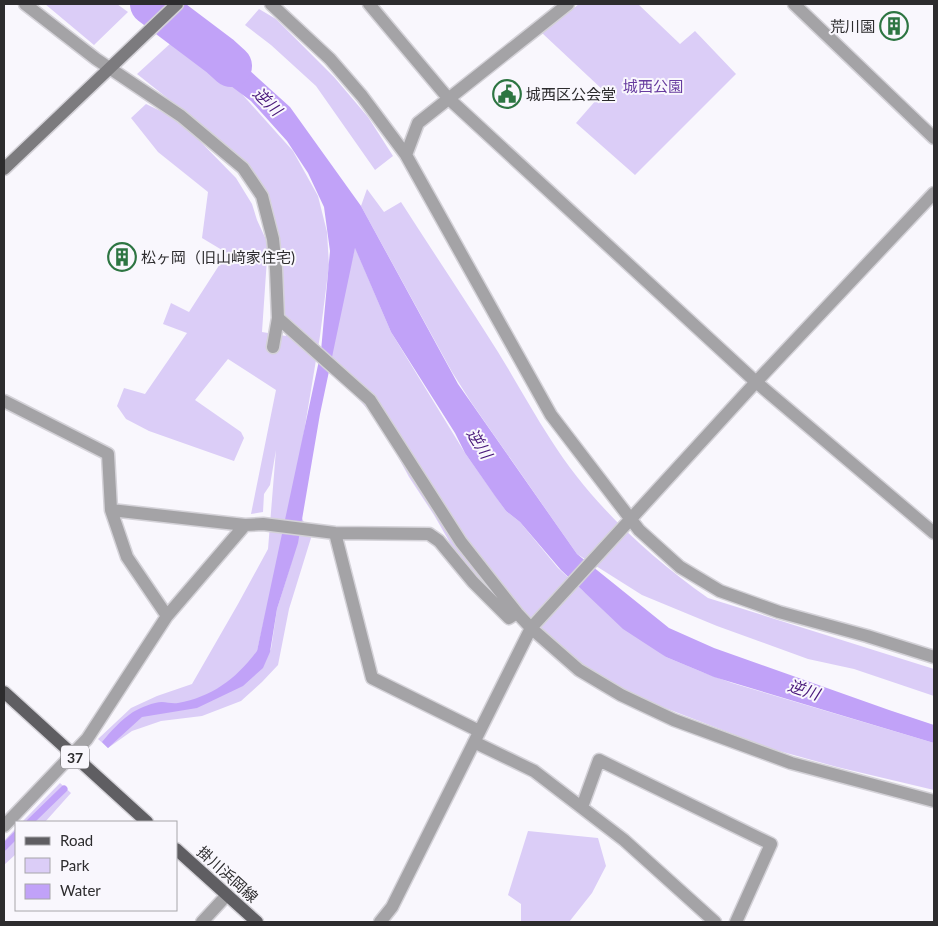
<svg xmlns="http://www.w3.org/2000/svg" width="938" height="926" viewBox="0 0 938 926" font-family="Lato,'Noto Sans JP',sans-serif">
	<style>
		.green { fill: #dbcdf7 }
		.water { fill: #c1a2f8 }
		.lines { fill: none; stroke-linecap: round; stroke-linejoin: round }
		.stream { stroke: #c1a2f8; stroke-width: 7 }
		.river { stroke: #c1a2f8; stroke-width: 42 }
		.street-casing { stroke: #d4d2d8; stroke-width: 15 }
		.secondary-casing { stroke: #d4d2d8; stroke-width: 15 }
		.primary-casing { stroke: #d4d2d8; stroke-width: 15 }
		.street { stroke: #a4a3a6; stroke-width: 12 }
		.secondary { stroke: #7c7b7e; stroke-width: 12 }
		.primary { stroke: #5f5e62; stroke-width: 12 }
		.labels { text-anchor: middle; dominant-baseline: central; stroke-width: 4; stroke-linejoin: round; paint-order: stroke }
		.shield { fill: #f9f7fd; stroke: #6a696c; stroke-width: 1 }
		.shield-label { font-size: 14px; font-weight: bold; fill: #2d2c2e }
		.poi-label { font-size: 15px; fill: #2d2c2e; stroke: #f9f7fd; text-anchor: start }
		.park-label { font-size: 15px; fill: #673c9f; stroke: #f9f7fd }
		.street-label { font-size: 15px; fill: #2d2c2e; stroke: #f9f7fd }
		.water-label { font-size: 16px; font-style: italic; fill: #471679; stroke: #f9f7fd }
	</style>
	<rect width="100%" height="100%" fill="#f9f7fd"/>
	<!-- green -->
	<path class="green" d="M45 4H117L128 12 94 45Z
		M579 4H638L680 44 695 31 736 74 635 175 576 123 604 91 542 33Z
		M259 9 276 19 334 77 368 117 393 156 375 170 316 86 271 45 245 25Z
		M172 42 204 63 240 92 293 151 318 196 327 232 329 265 320 336 295 486 257 651 266 658 271 649 277 609 290 567 302 518 311 538 289 609 278 665 262 682 241 701 202 716 161 721 132 731 108 748 98 739 131 708 157 696 192 684 238 604 268 549 276 450 270 485 264 494 263 512 251 514 276 390 228 359 195 400 241 432 244 438 234 461 149 431 126 419 117 406 124 388 145 394 187 333 163 324 171 303 189 312 227 253 202 238 208 192 158 152 131 118 146 104 171 116 191 132 236 178 252 204 257 220 268 244 262 332 286 336 277 301 264 199 176 105 137 74Z
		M367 189 384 212 401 202C433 252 466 301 498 352 516 381 532 411 551 440 591 503 647 555 708 598L934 669V696L854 669 808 659 717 626 642 595 577 554 471 402 452 372 361 206Z
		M355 247 391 332 465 453 506 511 520 522 558 568 582 590 666 657 702 672 732 683 934 743V790L837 767 772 749 660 706 594 675 544 631 497 601 457 555 434 515 409 477 379 422 327 364Z
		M60 783 71 793 45 822H22Z
		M16 828V854L4 865V841Z
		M528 831 598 838 606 866 592 893 569 922H521V904L508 895Z"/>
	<!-- water -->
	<path class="water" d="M194 20 290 107 361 206 458 384 577 554 669 628 714 648 889 710 934 725V743L714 677 666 657 623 629 561 570 520 522 506 511 495 496 465 453 455 433 391 332 355 248 320 414 298 543 277 609 270 652 263 668 243 686 197 708 142 717 108 748 102 742C111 731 121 720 133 712 140 708 154 702 162 702 167 702 172 704 178 703 212 697 236 679 257 651L321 351 330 251 324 207 308 173 287 141 251 101 172 42Z"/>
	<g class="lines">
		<!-- stream -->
		<path class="stream" d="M30 822 64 789
			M4 847 16 835"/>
		<!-- river -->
		<path class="river" d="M151 4 220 56 231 66"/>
		<defs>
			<path id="street" d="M25 4 96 59 181 116 243 168 262 196 273 239 276 269 278 318 273 347
				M271 4 330 59 362 96 406 155 551 415 639 530 680 567 720 591 779 612 867 636 934 657
				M369 4 448 98 756 382 934 533
				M794 4 934 138
				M406 155 418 123 568 4
				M278 318 370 400 461 542 517 613 531 628 579 670 621 695 674 720 791 763 934 801
				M4 401 108 454 111 510 127 557 167 616
				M111 510 245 525 263 524 335 533 429 534 439 541 473 582 509 618 517 613
				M335 533 372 678 479 731
				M474 742 534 771 624 840 715 922
				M582 807 599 760 771 844 736 922
				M4 826 87 739 167 616 245 525
				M202 922 227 895
				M380 922 392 907 531 628 756 382 934 193"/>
			<path id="secondary" d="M4 169 177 4"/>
			<path id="primary" d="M4 692 147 822
				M176 849 257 922"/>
		</defs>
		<!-- street casing -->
		<use href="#street" class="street-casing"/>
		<!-- secondary casing -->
		<use href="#secondary" class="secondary-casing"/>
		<!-- primary casing -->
		<use href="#primary" class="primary-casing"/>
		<!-- street -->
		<use href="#street" class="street"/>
		<!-- secondary -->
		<use href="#secondary" class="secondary"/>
		<!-- primary -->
		<use href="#primary" class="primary"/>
	</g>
	<!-- icons -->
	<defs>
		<symbol id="building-ring" viewBox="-11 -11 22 22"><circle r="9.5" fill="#f9f7fd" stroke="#2d7542" stroke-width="1.5"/><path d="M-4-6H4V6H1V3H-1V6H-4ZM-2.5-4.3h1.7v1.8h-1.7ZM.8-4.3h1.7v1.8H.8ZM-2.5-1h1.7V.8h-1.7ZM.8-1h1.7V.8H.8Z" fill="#2d7542"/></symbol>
		<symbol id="civic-ring" viewBox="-11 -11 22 22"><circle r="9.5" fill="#f9f7fd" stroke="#2d7542" stroke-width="1.5"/><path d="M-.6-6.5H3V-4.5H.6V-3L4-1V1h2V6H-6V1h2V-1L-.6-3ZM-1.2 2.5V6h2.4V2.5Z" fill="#2d7542"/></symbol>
	</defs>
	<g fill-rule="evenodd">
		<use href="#building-ring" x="878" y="10" width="32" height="32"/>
		<use href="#civic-ring" x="491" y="78" width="32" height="32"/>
		<use href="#building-ring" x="106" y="241" width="32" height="32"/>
	</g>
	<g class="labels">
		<!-- shield labels -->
		<rect class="shield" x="61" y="745.5" width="28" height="23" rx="4"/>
		<g class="shield-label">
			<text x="75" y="757">37</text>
		</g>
		<!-- poi labels -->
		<g class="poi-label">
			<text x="875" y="26" text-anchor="end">荒川園</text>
			<text x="526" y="94">城西区公会堂</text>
			<text x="141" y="257">松ヶ岡（旧山﨑家住宅)</text>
		</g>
		<!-- park labels -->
		<g class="park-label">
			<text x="653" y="86">城西公園</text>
		</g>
		<!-- street labels -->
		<g class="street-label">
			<text transform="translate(228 874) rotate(42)">掛川浜岡線</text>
		</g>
		<!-- water labels -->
		<g class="water-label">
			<text transform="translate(268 101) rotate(44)">逆川</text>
			<text transform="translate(480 443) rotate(58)">逆川</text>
			<text transform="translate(804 689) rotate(18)">逆川</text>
		</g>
	</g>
	<!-- border -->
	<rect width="938" height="926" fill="none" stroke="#2d2c2e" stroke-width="10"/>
	<!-- legend -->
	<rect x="15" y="821" width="162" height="90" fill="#f9f7fd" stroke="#a7a6aa"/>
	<rect x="25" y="837" width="25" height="8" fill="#5f5e62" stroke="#a7a6aa"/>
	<text x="60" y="846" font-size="15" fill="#2d2c2e">Road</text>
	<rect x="25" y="858" width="25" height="15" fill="#dbcdf7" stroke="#a7a6aa"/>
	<text x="60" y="871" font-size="15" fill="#2d2c2e">Park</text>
	<rect x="25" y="884" width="25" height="15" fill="#c1a2f8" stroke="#a7a6aa"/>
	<text x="60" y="896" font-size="15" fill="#2d2c2e">Water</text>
</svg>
